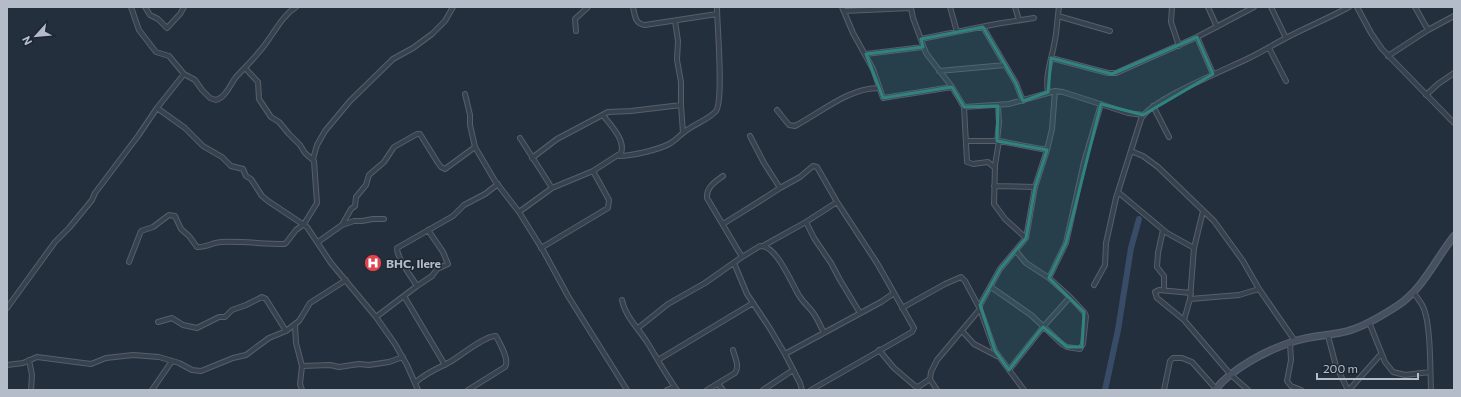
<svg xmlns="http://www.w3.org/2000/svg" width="1461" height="397" viewBox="0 0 1461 397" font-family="Commissioner,sans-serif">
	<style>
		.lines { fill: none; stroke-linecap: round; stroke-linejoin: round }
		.river { stroke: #394c67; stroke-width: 6 }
		.street-casing { stroke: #565f6c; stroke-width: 6 }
		.secondary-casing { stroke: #565f6c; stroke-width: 8 }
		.street { stroke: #38414e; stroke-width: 4 }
		.secondary { stroke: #465061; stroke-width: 5.5 }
		.marked { fill: #308480; fill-opacity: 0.2; stroke: #308480; stroke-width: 3; stroke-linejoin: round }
		.labels { text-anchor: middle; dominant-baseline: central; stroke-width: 3; stroke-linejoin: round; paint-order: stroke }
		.poi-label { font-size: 12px; font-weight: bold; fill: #b4bcc9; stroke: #1d2633; text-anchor: start }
	</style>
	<rect width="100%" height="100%" fill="#242f3e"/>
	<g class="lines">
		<!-- river -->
		<path class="river" d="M1105 390 1118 330 1131 248 1139 219"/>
		<defs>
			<path id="street" d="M131 7 139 30 156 52 169 56 184 74 195 80 202 90 210 98 216 100C226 97 230 85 236 77 243 69 252 61 259 52 272 38 280 17 296 7
				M145 7 150 15 158 19 167 28 180 14 184 7
				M633 7C635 16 635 24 645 25L717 14
				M842 7 853 33 873 69 883 98 952 87
				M950 7 957 32
				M1015 7 1019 20
				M1172 7 1171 22 1179 46
				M1208 7 1217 27
				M1271 7 1286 38
				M1357 7 1371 33 1382 49 1454 123
				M1415 7 1428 30
				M844 11 911 8 913 18 926 53 952 87 964 107 967 162 973 164 988 162 995 168
				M1058 16 1110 31
				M675 21 678 41 677 60 681 82V105L683 133
				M983 27 1016 83 1023 101
				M576 31 575 19 588 7
				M1197 37 1213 74
				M921 39 996 24 1034 18
				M1269 48 1286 81
				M866 54 923 47
				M1388 56 1428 30 1454 16
				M1051 58 1108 73H1116L1197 37 1254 7
				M939 71 1005 65
				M1048 92C1045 76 1051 61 1054 45 1057 33 1057 20 1059 7
				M465 94 470 115V125L475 147 495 181 519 212 544 252 568 296 627 390
				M1426 95 1438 84 1454 73
				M1153 106 1169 137
				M964 107 1009 104 1055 91 1063 92 1128 113 1143 115
				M157 108 185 128 203 146 222 157 231 166 243 169 246 176 251 179 262 196 268 201 307 227 331 263 376 317 395 344 407 365 418 390
				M777 110 789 125 795 126C822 112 848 88 879 88
				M750 136 764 163 780 188 800 177 813 166 817 167 837 202 877 263 914 328 912 332 811 390
				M520 138 552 188
				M966 141H999L1047 150
				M997 141 999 123 998 106
				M999 141 995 165 994 204 1005 219 1026 238
				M1131 151 1143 156 1158 167 1214 221 1243 261 1259 289 1295 341
				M619 156C631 156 658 150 669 144 675 141 679 136 683 133 692 125 710 119 716 111 724 100 717 25 717 7
				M532 158 557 139 608 112 631 111 681 105
				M313 159 317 145 325 131 350 101 393 59 413 48 432 34 445 21 453 7
				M723 176C715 182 706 187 707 198L742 257
				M994 186 1035 187
				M1118 192 1167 233 1194 248
				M1203 211 1194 248 1190 299 1184 320 1231 375 1248 390
				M519 212 552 188 593 171 621 153C626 140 610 125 603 115
				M806 222 814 238 831 263 840 280 860 313
				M723 224C742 212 762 200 780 188
				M342 225 351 209 355 206 356 197 366 185 369 175 384 162 394 147 417 134H420L438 163 441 167 445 169 475 147
				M1163 230 1158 253 1157 267 1164 276V290
				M318 242 342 225 354 221H362L373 219H384
				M763 246 806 222 837 202
				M541 248 608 208 609 200 593 171
				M129 262 141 231 153 227 169 215 175 216 181 229 189 236 197 247C206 248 213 242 221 242 242 241 263 244 284 244L286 243 296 230 304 224 317 203 314 161 305 153 300 145 289 134 279 122 271 117 259 99 258 82 245 68
				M734 263 747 294 769 327 785 354 800 383 802 390
				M1049 278 1066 243 1084 162 1101 104
				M1094 285 1105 265 1106 243 1116 198 1141 119C1150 100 1227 69 1249 58 1262 52 1274 44 1286 38 1307 27 1329 18 1349 7
				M417 286 432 276 437 269 448 264 443 252 428 230
				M991 287 1031 315 1062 344 1067 347 1080 349 1083 344 1086 316 1084 312 1070 297
				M1414 293C1417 298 1422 303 1424 309 1431 328 1430 369 1431 390
				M404 296 445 365
				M1190 299 1239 295 1259 289
				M622 300C625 316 638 328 647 342 657 358 666 375 677 390
				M7 308 55 242 69 228 92 200 95 193 138 136 157 108 184 74
				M902 308 945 284 961 277 965 281 980 309 937 360 931 372 930 379 937 390
				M376 317 417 286C411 276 397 259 397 248L453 216 464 205 485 194 498 184
				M1184 320 1157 298 1155 292 1159 290 1191 293
				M158 322 172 318 183 325 197 328 219 317H225L232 310 246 305 262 297 266 299 286 331
				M1369 322 1385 362 1393 372 1405 375 1430 372
				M295 325 296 343 302 366 300 384 302 390
				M638 328 668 304 705 283 742 257 760 246C777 245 792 285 800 297 804 303 810 308 814 314 818 320 821 327 824 333
				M962 331 974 344 997 356
				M1328 336 1336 366 1348 390
				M1290 343 1291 360 1287 381 1291 386 1301 390
				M879 350 894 368 915 386 918 387 930 379
				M785 354 881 302 894 293
				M29 360 32 375 31 390
				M658 360 753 303
				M7 365 23 363 37 357 91 364 106 358 133 355 159 357 179 363 192 370 201 371 233 358 246 355 269 338 286 331 299 321 310 303 346 280
				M302 366 330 365 339 367 359 364 369 365 389 362 403 357
				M1009 370 1044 326 1070 297 1049 278 1026 263 1016 251
				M416 382C426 373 436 369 448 363 458 358 485 335 496 336 500 344 510 360 505 367L468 390
				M718 384 723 390
				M152 390 172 361
				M667 390 674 387
				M707 390 735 373C740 366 735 358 733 350
				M763 390 793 370
				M1024 390 995 351 980 309V305L1000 269 1026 238 1035 187 1047 150 1052 129 1055 91
				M1164 390 1170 361 1173 358H1182L1192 362 1216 389
				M1349 390 1381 354"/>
			<path id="secondary" d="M1215 390C1232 368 1269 349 1295 341 1313 335 1333 336 1351 330 1367 325 1383 315 1397 306 1423 289 1435 260 1454 236"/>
		</defs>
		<!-- street casing -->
		<use href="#street" class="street-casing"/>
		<!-- secondary casing -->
		<use href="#secondary" class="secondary-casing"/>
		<!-- street -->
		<use href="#street" class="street"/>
		<!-- secondary -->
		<use href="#secondary" class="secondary"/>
	</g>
	<!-- marked area -->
	<path class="marked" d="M983 27 1016 83 1023 101 1048 92 1051 58 1112 74 1197 37 1213 74 1143 115 1101 104 1066 243 1049 278 1084 312 1082 347H1067L1043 327 1009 370 995 351 980 305 1000 269 1026 238 1035 187 1047 150 997 141 998 106 964 107 952 87 883 98 866 54 923 47 921 39Z"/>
	<!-- icons -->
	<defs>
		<symbol id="hospital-disc" viewBox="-11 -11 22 22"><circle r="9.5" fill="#e0444e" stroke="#1d2633"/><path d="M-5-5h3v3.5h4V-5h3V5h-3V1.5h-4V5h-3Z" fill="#fff"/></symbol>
	</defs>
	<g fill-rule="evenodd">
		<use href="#hospital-disc" x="363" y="253" width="20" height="20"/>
	</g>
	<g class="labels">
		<!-- poi labels -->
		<g class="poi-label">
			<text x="386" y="263">BHC, Ilere</text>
		</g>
	</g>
	<!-- border -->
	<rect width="1461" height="397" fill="none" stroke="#b4bcc9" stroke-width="16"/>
	<!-- north arrow -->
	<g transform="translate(36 36) rotate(243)" stroke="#1d2633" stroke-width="3" paint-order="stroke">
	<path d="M0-3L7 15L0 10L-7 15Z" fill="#b4bcc9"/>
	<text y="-6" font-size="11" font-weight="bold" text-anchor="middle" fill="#b4bcc9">N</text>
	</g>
	<!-- scale -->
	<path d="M1317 373v6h101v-6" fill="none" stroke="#b4bcc9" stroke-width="2"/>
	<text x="1323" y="373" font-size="12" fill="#b4bcc9" stroke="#1d2633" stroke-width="3" paint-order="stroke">200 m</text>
</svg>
